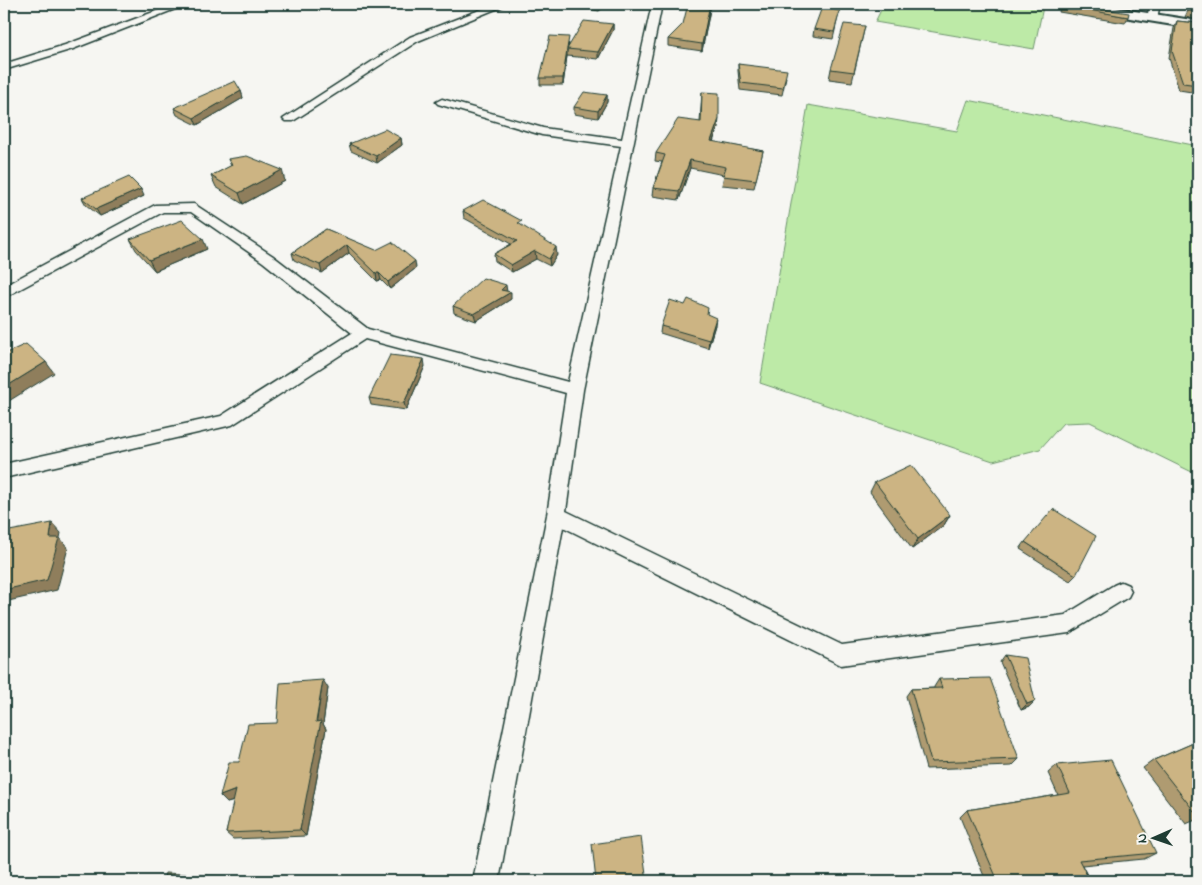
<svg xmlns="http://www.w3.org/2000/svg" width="1202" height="885" viewBox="0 0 1202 885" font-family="'Indie Flower',sans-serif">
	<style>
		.green { fill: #bdeaa7; stroke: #6e946e }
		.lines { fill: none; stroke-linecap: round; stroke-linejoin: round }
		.street-casing { stroke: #1f3d34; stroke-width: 3 }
		.secondary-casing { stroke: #1f3d34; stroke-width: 4 }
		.street { fill: #f6f6f2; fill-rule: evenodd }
		.secondary { fill: #f6f6f2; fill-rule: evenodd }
		.wall { fill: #af9b71; stroke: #1f3d34 }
		.shaded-wall { fill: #8f7e5c; stroke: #1f3d34 }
		.building { fill: #ccb483; stroke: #1f3d34 }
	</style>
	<rect width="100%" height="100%" fill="#f6f6f2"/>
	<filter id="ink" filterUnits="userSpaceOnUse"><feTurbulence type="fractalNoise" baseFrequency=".02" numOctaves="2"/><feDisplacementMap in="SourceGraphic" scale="10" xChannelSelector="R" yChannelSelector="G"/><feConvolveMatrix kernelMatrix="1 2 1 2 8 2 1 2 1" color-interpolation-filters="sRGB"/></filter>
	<g filter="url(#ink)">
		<!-- green -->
		<path class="green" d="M884 4H1023L1043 7 1034 49 875 22Z
			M968 100 1198 146V475L1090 422 1063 423 1040 449 993 461 760 383 808 105 957 131Z"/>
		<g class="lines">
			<defs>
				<path id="street" d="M175 4H188L73 49 4 70V64L65 45Z
					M495 4H508L418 41 293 121H285L283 119 410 37Z
					M652 4H662L583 390 566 511 842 645 1065 615 1114 585 1121 582 1128 585 1131 591 1128 597 1069 633 841 665 563 527 499 881H473L547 515 566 393 365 339 232 425 4 478V464L221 416 352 333 263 262 191 212H163L9 295 4 297V286L155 205 194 204 273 256 368 329 568 382 621 146 542 135 438 104 436 102 442 99 543 128 622 139Z
					M1150 4H1160L1157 18 1152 21 1147 18Z"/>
				<path id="secondary" d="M1061 4H1091L1198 21V29L1068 8Z"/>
			</defs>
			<!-- street casing -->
			<use href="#street" class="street-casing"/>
			<!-- secondary casing -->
			<use href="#secondary" class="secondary-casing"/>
			<!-- street -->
			<use href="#street" class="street"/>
			<!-- secondary -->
			<use href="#secondary" class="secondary"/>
		</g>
		<!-- wall -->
		<path class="wall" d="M560 4H607L599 11Z
			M711 4 702 51 668 46V39Z
			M1061 4 1128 17 1125 23 1059 12Z
			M1101 4H1133L1130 8Z
			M1191 4H1198V20L1185 17Z
			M838 17 833 39 813 36 814 29Z
			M1177 21 1198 23V93L1179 90 1169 58 1174 28Z
			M613 24V30L598 59 567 56 563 85H540V78L569 43 568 46Z
			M865 26 852 82 829 79 831 69Z
			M738 64 786 77 782 95 740 90 738 71Z
			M241 91 243 98 197 125 177 115 174 108Z
			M702 92 718 127 713 142 763 151 754 188 722 185 724 175 690 168 679 200 652 196 653 188 662 162 655 161 656 153 700 122Z
			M607 95V102L598 118 574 114V107Z
			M401 138 402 145 377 163 351 151 349 144Z
			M228 159 285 181 243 204 216 187 211 176 231 166Z
			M144 196 100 216 86 205 82 198Z
			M463 211 522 226 557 255 550 266 536 259 512 272 495 261 494 254 511 244 464 218Z
			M326 229 416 268 390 289 381 280 377 281 349 253 322 273 294 260 292 253Z
			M130 239 207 249 155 271 136 250Z
			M506 291 511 299 476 321 454 313 453 306Z
			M707 314 715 325 708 348 660 333 661 326Z
			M425 366 406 410 371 405 369 398Z
			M875 482 950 515 944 525 912 549 870 492Z
			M1025 542 1076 575 1070 581 1020 549Z
			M1005 655 1035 701 1029 707 1021 710 1000 662Z
			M939 679 1019 759 1012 766 926 769 906 696 911 689 934 688V687Z
			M328 688 323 724 326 729 306 836 233 839 226 833 234 801 227 803 239 762 277 723Z
			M1198 741V819L1186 824 1143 768 1154 760Z
			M1057 765 1156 853 1144 859 1082 865 1090 881H986L960 817 967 810 1058 795 1048 773Z"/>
		<!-- shaded-wall -->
		<path class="shaded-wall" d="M600 4H607L599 11V5Z
			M710 4H711L702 51V44Z
			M613 24V30L598 59V52Z
			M567 49V56L563 85V78Z
			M241 91 243 98 197 125 194 118Z
			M607 95V102L598 118V111Z
			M719 119 718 127 710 149 711 141Z
			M401 138 402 145 377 163 376 156Z
			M690 160V168L679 200V191Z
			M282 170 285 181 243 204 239 193Z
			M141 189 144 196 100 216 96 209Z
			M203 239 207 249 155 271 149 260Z
			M347 245 349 253 322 273 320 265Z
			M556 247 557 255 550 266 549 259Z
			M535 251 536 259 512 272 511 265Z
			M415 261 416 268 390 289 388 282Z
			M376 273H379L381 280 377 281Z
			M506 285 507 292 501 290Z
			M511 292V299L476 321 474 314Z
			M716 318 715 325 708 348 709 340Z
			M424 359 425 366 406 410 404 403Z
			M46 362 54 373 4 404V388Z
			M950 515 944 525 912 549 918 539Z
			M52 523 61 533 60 538 68 548 57 590 4 602V590L50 538Z
			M323 680 328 688 323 724 326 729 306 836 300 830Z
			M1035 701 1029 707 1021 710 1027 704Z
			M236 790 244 798 227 803 220 796Z"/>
		<!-- building -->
		<path class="building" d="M688 4H710L702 44 668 39 683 24Z
			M1062 4H1071L1129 13 1128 17 1061 5Z
			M1191 4H1198V12L1188 11Z
			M822 7 840 11 834 32 814 29Z
			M584 21 613 24 598 52 567 49 563 78H540L550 36 569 37 567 49Z
			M1177 21 1198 23V85L1183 83 1172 51Z
			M844 24 865 26 854 72 831 69Z
			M738 64 787 70 783 88 741 83Z
			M235 81 241 91 194 118 174 108Z
			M584 92 607 95 598 111 574 107Z
			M702 92 719 93V119L711 141 763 151 756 180 723 176 726 167 690 160 679 191 653 188 665 155 656 153 678 119 701 122Z
			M385 129 401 138 376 156 349 144Z
			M247 156 282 170 239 193 211 176 232 165 228 159Z
			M129 177 141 189 96 209 82 198Z
			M483 200 522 221 518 223 556 247 549 259 535 251 511 265 494 254 517 241 463 211Z
			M182 220 203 239 149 260 130 239Z
			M326 229 376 250 392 242 415 261 388 282 379 273H376L347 245 320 265 292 253Z
			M483 278 506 285 501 290 511 292 474 314 453 306Z
			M688 299 708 308 707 314 716 318 709 340 661 326 670 300 685 305Z
			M26 344 46 362 4 388V354Z
			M390 355 424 359 404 403 369 398Z
			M911 465 950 515 918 539 875 482Z
			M1053 509 1096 536 1076 575 1025 542Z
			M52 523 50 538H59L47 580 4 590V532Z
			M1005 655 1025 658 1035 701 1027 704Z
			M990 678 1019 759 931 762 911 689 942 688 939 679Z
			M323 680 316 722 321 721 300 830 226 833 236 790 220 796 229 762H239L248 724 277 723 280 683Z
			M1198 741V816L1154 760Z
			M1111 760 1156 853 1079 860 1090 881H1029L1028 879 1013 881H998L967 810 1070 793 1057 765Z
			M641 837 647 881H596L592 844Z
			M165 873 254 878V881H163Z"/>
	</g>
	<!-- margin -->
	<rect width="1202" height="885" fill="none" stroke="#f6f6f2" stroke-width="20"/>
	<rect x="10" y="10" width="1182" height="865" fill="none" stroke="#1f3d34" stroke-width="2" filter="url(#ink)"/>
	<!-- north arrow -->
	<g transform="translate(1154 838) rotate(268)" stroke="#f6f6f2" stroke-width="4" paint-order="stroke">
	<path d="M0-4L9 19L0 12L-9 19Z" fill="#1f3d34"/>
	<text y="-8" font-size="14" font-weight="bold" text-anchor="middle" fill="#1f3d34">N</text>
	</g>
</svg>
